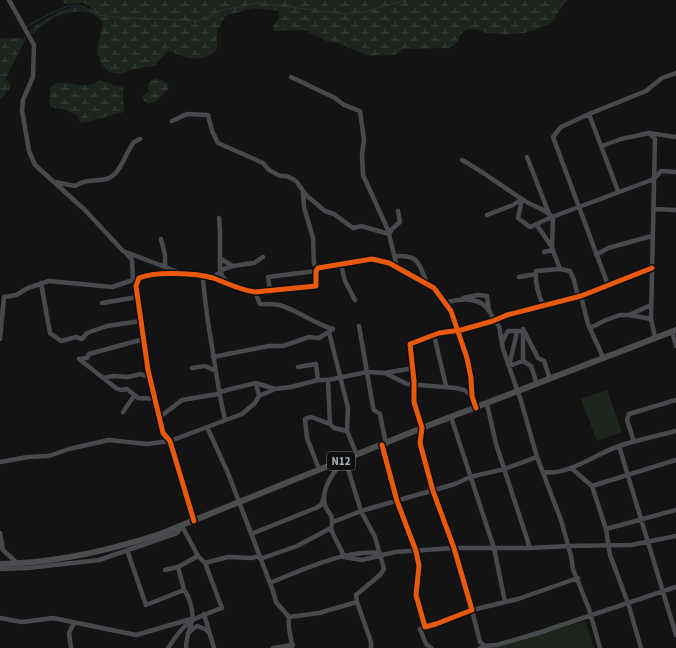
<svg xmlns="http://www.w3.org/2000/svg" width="676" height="648" viewBox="0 0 676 648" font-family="'Source Sans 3',sans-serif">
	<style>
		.wetland { fill: url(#wetland-marsh) }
		.pitch { fill: #1e241e }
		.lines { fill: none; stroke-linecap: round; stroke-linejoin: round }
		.stream { stroke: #2b3338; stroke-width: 1 }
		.minor { stroke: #48494c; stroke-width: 4.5 }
		.major { stroke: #4b4c4e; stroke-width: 6 }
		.cycleway-casing { stroke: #0e0e0f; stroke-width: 8 }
		.cycleway { stroke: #e8590c; stroke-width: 5 }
		.labels { text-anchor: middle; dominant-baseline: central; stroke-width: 3; stroke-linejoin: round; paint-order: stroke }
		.shield { fill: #0e0e0f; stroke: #787c82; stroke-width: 1 }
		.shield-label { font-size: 11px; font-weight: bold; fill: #a6abb3 }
	</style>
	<defs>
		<pattern id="wetland-marsh" width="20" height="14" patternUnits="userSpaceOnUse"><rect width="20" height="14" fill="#1e241e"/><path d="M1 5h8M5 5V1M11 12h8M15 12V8" fill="none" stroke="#3c413c"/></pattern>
	</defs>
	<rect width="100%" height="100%" fill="#131314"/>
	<!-- wetland -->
	<path class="wetland" d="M63 0H568C559 6 557 19 549 24 531 34 508 36 488 33 480 31 472 28 464 30L455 45 450 48 402 49 399 53 393 55 369 56 338 43 329 42 304 30 275 31 273 27 279 17V11L253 8 225 16 217 32V49C203 65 185 57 168 51L154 66 133 69 120 74 109 72 101 63 97 50 103 23C87 0 48 16 34 34L30 33V30C40 22 61 9 74 7 79 7 85 9 90 10V6L83 3 65 4Z
		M0 38H26L6 78 11 87 0 100Z
		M157 79 167 83 169 88C167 92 165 92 162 95 157 101 151 107 143 100V96L149 92 148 85 150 81Z
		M100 80 116 86H123L124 112 83 123H80L77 115 66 110 50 107V88C64 73 79 95 100 80Z"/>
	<!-- pitch -->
	<path class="pitch" d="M607 390 622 432 597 441 581 399Z
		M585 621 594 648H492Z"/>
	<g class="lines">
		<!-- stream -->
		<path class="stream" d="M26 27 49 14 68 6H81L100 15 112 17 199 21 223 10 258 3 346 14 364 12 406 0"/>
		<!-- minor -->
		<path class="minor" d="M9 0 34 45 33 77 23 100 22 110 29 151 35 165 85 210 123 251 178 272
			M291 77 335 98 344 105 360 111 364 140 362 154 363 175 388 230 397 267
			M589 114 561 127 553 137 608 285
			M172 121 187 114 208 115 212 131 218 143 263 163 269 170 280 176H286L293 179 297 182 306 195 325 211 334 214 353 228 361 226 389 234 392 229 400 222 398 211
			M602 146 621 139 649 133
			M527 157 548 211
			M462 160C484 172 504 188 525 201 534 207 545 208 552 217L654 179 661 171 676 172
			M55 182 75 186C89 178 93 182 106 179 121 175 125 153 134 142L140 139
			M618 191 589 114 646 91 662 78 676 73
			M303 192 304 207 313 238 314 264 318 268
			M522 199 518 218 530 227 552 217 553 218 552 248 560 269 570 271 574 280 578 297
			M653 209 676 210
			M487 215 513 205 522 199
			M219 218 220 231V268L222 276 229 284
			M536 224 552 247
			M161 239 165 255V267
			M544 252 553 250
			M126 253 132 260 133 279
			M596 255 608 248 652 236
			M395 256C421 255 418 264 427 283
			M221 259 233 266 254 263 263 257
			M341 265 345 281 355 300
			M203 277C204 296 207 315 210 335 215 363 218 391 225 419
			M519 277 536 274
			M212 278 224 269 233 266
			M41 283 50 333 61 341 76 337 82 339 87 333 107 326 141 321
			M270 290 268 277 316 271
			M255 292 260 304C266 304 273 304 279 305 298 310 314 324 333 329
			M581 296 588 324 603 357
			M463 298 478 295 487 296 489 311
			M102 303 138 297
			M445 303C457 299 477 296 487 308 492 314 493 320 499 326L503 349 521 401 537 457 561 520 571 556 573 569 589 609 600 648
			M543 305C538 294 535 283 536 271L560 269
			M629 315 651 319
			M359 326 373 407 374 410 380 414 386 444
			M590 328 606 320 620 315H629L651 305
			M523 329 538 358 544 361 550 379
			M329 332 348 408 347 431
			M517 332 509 366 523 361V329
			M672 332 676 346
			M434 335 446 386
			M655 337 651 319 655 139 649 133 676 137
			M0 339 4 297 16 295 28 288 49 281 112 287 139 278
			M502 342 508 331H520
			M213 357 269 346H283L309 337 319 338 333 329
			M79 359 116 388 121 390 127 389 138 398 156 399
			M79 359 87 358 89 354 144 339
			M523 361 531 366 537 384
			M298 367 316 364 318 380
			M192 368 205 366 216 371
			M385 373 413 368
			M104 378 113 376 128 377 141 374 150 378
			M328 380 330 424 334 428 347 431 357 455
			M256 383 259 396
			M219 392 256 383 275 389 291 387 318 380H328L367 372 385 373 407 384 456 388 464 390 472 396
			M487 404 496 444 530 548
			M123 412 134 396
			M160 417 182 400 218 394
			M451 417 494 548 505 602
			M207 427 228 473 273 591 276 602 289 617
			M634 442 627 420 629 414 676 400
			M382 445 397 501 416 551 419 566 416 595 425 627 436 624 472 610 454 548 433 491 420 443 422 428 414 402V381L410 344 439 333 461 330 493 321 507 315 581 296 652 268
			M619 446 676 635
			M0 462 28 457 49 456 69 449 109 440 147 444 170 441 242 414 255 403 259 396 275 389
			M571 468 592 486 606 529 610 555 628 603 641 648
			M319 469 307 438 305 419 311 417 330 424
			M543 472C568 476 595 454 619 446 637 440 657 436 676 431
			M592 486 676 460
			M194 521 170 441 163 433 148 370 136 286 139 278C155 271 196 273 213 278 227 283 240 290 255 292L316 286V271L318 268 372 259 389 263 434 288 451 311 467 358 471 378 472 396 476 408
			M333 522 361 511 455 484 470 477 504 469 537 457
			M331 528C334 539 341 547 344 557
			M606 529 676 510
			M0 533 3 549
			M251 534 316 508 321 505 324 498
			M0 545 3 550 17 563
			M127 550 146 605 184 590 178 567 165 570
			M344 557 362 560 395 552 454 548H530L569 546 631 545 676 536
			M260 559 297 546 331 528C335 514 328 515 325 505 320 489 335 470 345 459L361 511 375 537 384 569 380 575 356 595 357 602 371 642V648
			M205 563 228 557 252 558 259 556
			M178 567 198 556
			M0 569 28 568 99 560 177 533 182 526 198 556 205 563 222 608C192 619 186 620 168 648
			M270 583C302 570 346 549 380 553
			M184 590C189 596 194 612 192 620 190 630 186 637 186 648
			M204 614 214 648
			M0 618 22 622 53 618 136 635 191 619
			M425 627 420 629 426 644 431 648
			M188 633 197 626 205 629 209 633
			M71 648 69 633 74 623
			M273 648 293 645
			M292 648C292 635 287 631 289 617L319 613 357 602
			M480 648 485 646 480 642 472 610 518 599 578 578
			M485 648V646L497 645 538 633 676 587"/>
		<!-- major -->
		<path class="major" d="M0 564C56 563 108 551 160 534L422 428 676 330"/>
		<defs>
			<path id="cycleway" d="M382 445 397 501 416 551 419 566 416 595 425 627 436 624 472 610 454 548 433 491 420 443 422 428 414 402V381L410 344 439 333 461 330 493 321 507 315 581 296 652 268
				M194 521 170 441 163 433 148 370 136 286 139 278C155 271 196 273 213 278 227 283 240 290 255 292L316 286V271L318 268 372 259 389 263 434 288 451 311 467 358 471 378 472 396 476 408"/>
		</defs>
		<!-- cycleway casing -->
		<use href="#cycleway" class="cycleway-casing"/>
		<!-- cycleway -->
		<use href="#cycleway" class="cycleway"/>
	</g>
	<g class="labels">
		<!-- shield labels -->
		<rect class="shield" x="327" y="452" width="28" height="18" rx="3"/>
		<g class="shield-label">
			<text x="341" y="461">N12</text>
		</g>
	</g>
</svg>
